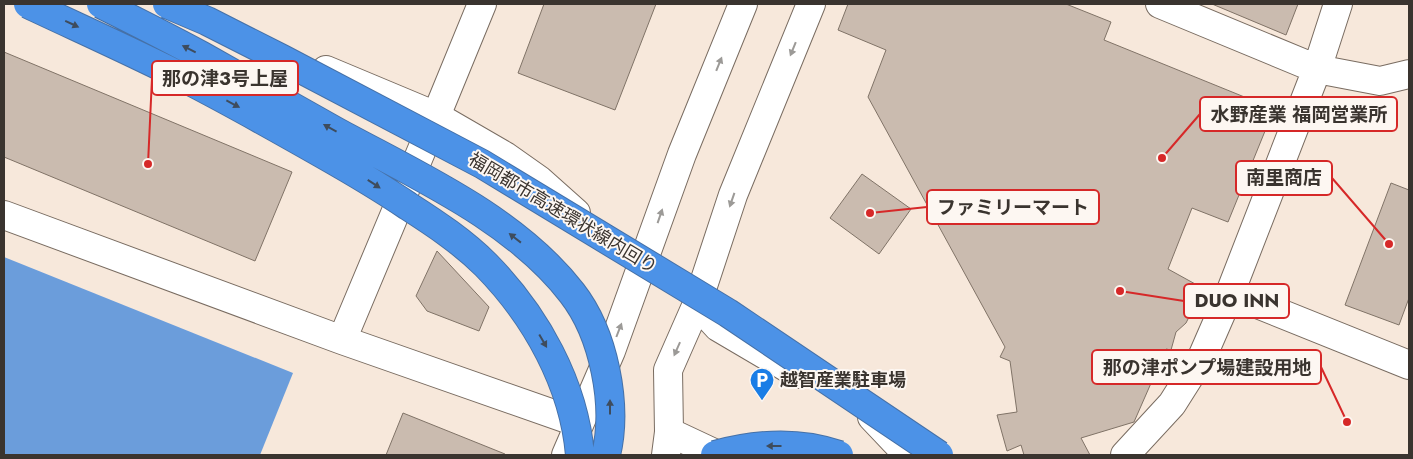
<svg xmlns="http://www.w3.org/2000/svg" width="1413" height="459" viewBox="0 0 1413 459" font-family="Jost,'Noto Sans JP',sans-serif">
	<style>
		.water { fill: #6b9ddb }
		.building { fill: #cabbaf; stroke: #807367 }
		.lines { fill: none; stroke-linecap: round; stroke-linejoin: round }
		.minor-casing { stroke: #796c61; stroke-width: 30 }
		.tertiary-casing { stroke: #796c61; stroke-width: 30 }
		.minor { stroke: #fff; stroke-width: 28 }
		.tertiary { stroke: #fff; stroke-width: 28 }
		.motorway-bridge-casing { stroke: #4671a7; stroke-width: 30; stroke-linecap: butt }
		.motorway-bridge { stroke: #4c92e7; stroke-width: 28 }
		.oneway { fill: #3e4c5d }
		.oneway2 { fill: #9c9a97 }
		.labels { text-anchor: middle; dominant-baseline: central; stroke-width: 4; stroke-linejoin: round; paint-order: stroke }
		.street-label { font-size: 18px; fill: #3a342f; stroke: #fdf7f2 }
		.poi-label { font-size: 18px; font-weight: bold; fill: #3a342f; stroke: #fdf7f2; text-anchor: start }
		.leader { fill: none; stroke: #d62828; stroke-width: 2 }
		.callout-dot { fill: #d62828; stroke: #fdf7f2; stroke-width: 2 }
		.callout { fill: #fdf7f2; stroke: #d62828; stroke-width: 2 }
		.callout-label { font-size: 19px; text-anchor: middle; font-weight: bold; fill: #3a342f }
	</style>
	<rect width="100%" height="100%" fill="#f7e8db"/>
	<!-- water -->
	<path class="water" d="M4 257 293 373 260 455H4Z"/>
	<!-- building -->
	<path class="building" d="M544 4H656L615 110 518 73Z
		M848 4H1066L1111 22 1104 40 1274 109 1228 222 1192 208 1168 269 1197 285 1191 298 1193 304 1192 311 1186 323 1176 332 1171 350 1166 349 1134 422 1081 438 1090 455H1024L1021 445 1007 451 997 415 1017 412 1010 361 1000 357 1005 347 868 97 886 50 838 30Z
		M1212 4H1298L1286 35Z
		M4 52 292 172 255 261 4 157Z
		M862 174 911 209 879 254 830 218Z
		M1391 183 1409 190V298L1399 325 1345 305Z
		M437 251 489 307 479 331 427 311 416 296Z
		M403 413 505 454V455H386Z"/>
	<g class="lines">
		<defs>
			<path id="minor" d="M1160 4 1317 69 1380 81 1409 74
				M326 70 436 116 505 156 539 180 576 213
				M4 215 342 340 579 423
				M1230 293 1409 365
				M342 340 436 116
				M669 432 718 455
				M1125 455 1172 404 1203 355 1230 293 1317 69 1338 4"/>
			<path id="tertiary" d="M436 116 482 4
				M697 304 718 327 798 374
				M872 417 908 455
				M566 455 611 351 682 154 743 4
				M666 455 669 432 668 370 697 304 733 195 811 4"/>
		</defs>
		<!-- minor casing -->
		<use href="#minor" class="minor-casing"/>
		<!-- tertiary casing -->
		<use href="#tertiary" class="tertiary-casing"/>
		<!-- minor -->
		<use href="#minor" class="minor"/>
		<!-- tertiary -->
		<use href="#tertiary" class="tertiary"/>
		<defs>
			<path id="motorway-bridge" d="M28 4C81 29 135 53 188 80 233 103 277 128 321 153 351 170 380 187 408 206 436 224 463 242 486 265 536 316 574 384 580 455
				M101 4C135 21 169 38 202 56 247 81 292 107 337 132 418 176 515 219 572 293 604 334 618 405 606 455
				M167 4 207 21 282 59 482 164 728 313 939 455
				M715 455C755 444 799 441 839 455"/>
		</defs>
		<!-- motorway-bridge casing -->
		<use href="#motorway-bridge" class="motorway-bridge-casing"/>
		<!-- motorway-bridge -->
		<use href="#motorway-bridge" class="motorway-bridge"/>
	</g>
	<!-- one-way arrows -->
	<defs><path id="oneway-solid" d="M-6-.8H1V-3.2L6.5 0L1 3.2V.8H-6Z" transform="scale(1.25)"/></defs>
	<g class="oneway">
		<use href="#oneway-solid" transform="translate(72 24) rotate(25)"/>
		<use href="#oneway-solid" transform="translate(189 49) rotate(-153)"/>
		<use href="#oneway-solid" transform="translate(233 104) rotate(28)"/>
		<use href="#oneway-solid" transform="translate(330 128) rotate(-151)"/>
		<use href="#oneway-solid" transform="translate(374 184) rotate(33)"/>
		<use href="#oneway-solid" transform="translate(515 238) rotate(-142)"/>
		<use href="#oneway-solid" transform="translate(543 341) rotate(60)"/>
		<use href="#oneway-solid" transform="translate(610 407) rotate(-90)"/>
		<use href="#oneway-solid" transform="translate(774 446) rotate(180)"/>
	</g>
	<g class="oneway2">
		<use href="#oneway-solid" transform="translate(793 49) rotate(112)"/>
		<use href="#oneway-solid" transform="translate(719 64) rotate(-68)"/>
		<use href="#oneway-solid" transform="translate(732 200) rotate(109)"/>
		<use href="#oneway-solid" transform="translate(660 216) rotate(-71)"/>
		<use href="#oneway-solid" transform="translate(619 330) rotate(-69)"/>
		<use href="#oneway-solid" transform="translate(677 349) rotate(114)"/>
	</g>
	<!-- icons -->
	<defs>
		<symbol id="parking-pin" viewBox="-11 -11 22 30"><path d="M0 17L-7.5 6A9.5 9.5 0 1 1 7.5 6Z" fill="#197de6" stroke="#fdf7f2"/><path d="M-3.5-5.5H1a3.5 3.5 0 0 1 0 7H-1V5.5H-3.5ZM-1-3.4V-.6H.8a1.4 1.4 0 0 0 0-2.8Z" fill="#fff"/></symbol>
	</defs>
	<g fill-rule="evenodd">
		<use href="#parking-pin" x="748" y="366" width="28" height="38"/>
	</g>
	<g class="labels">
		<!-- street labels -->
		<g class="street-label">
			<text transform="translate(563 213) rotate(31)">福岡都市高速環状線内回り</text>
		</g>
		<!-- poi labels -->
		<g class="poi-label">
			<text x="780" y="380">越智産業駐車場</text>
		</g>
	</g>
	<!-- callouts -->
	<path class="leader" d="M148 164L152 78M1162 158L1200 114M1389 244L1332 178M870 213L927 207M1120 291L1184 301M1347 422L1321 367"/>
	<g class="callout-dot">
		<circle cx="148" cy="164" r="5"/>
		<circle cx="1162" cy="158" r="5"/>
		<circle cx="1389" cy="244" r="5"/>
		<circle cx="870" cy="213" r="5"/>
		<circle cx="1120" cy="291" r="5"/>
		<circle cx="1347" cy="422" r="5"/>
	</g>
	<g class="callout">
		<rect x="152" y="61" width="146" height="34" rx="5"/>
		<rect x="1200" y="97" width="197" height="34" rx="5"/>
		<rect x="1236" y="161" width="96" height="34" rx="5"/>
		<rect x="927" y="190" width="172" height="34" rx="5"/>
		<rect x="1184" y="284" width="105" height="34" rx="5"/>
		<rect x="1092" y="350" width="229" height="34" rx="5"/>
	</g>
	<g class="callout-label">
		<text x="225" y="85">那の津3号上屋</text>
		<text x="1299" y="121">水野産業 福岡営業所</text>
		<text x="1284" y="184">南里商店</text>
		<text x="1013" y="214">ファミリーマート</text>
		<text x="1237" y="307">DUO INN</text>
		<text x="1207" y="374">那の津ポンプ場建設用地</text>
	</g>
	<!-- border -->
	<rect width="1413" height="459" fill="none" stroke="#3a342f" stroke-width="10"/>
</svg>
